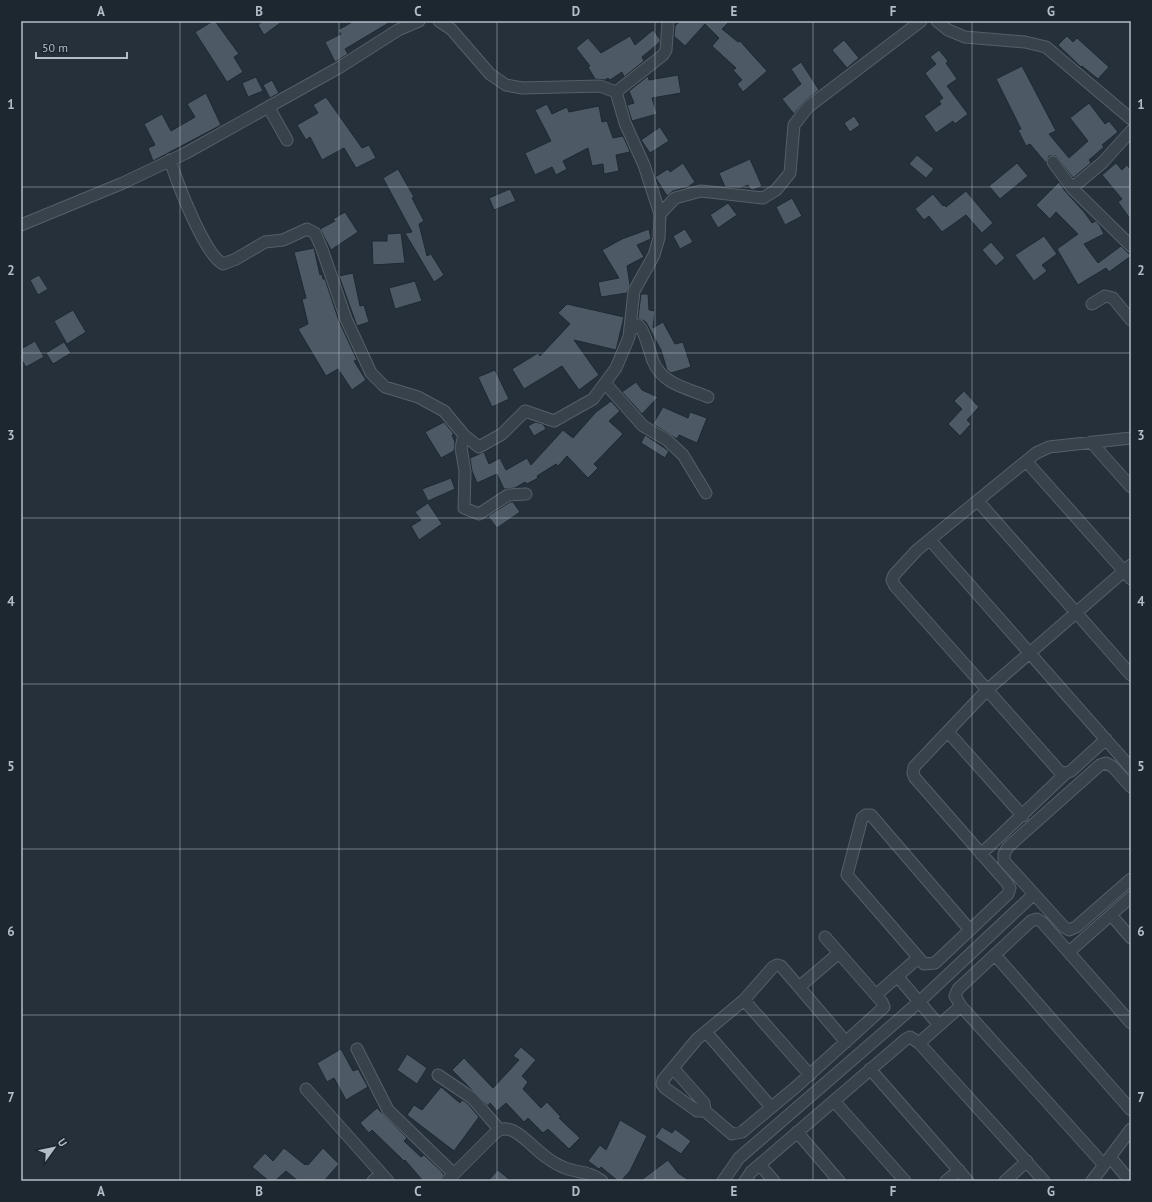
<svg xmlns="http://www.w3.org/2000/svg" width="1152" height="1202" viewBox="0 0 1152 1202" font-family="'PT Sans',sans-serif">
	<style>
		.building { fill: #4e5966; stroke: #1f2932 }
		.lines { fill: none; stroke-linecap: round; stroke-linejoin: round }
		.street-casing { stroke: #565f69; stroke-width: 13 }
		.street { stroke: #38424b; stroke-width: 11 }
		.grid { fill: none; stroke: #b4bcc7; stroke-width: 1; stroke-opacity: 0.55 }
		.neatline { fill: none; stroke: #b4bcc7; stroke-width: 1.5 }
		.grid-label { font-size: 13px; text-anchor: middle; font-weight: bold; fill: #b4bcc7 }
	</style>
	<rect width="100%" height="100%" fill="#25303b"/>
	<!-- building -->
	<path class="building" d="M213 21H215L239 54 234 57 243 72 227 82 195 32Z
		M263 21H283L264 35 258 25Z
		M354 21H392L345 49 348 54 335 62 325 42 341 34 338 30Z
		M680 21H730L722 29 738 42 740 41 767 71 743 92 737 84 742 80 733 70 736 68 712 46 719 38 705 24 685 46 674 36 675 26Z
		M653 30 660 39V42L642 57 644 61 624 77 622 72 610 80 608 78 605 80 595 79 588 67 590 66 576 48 588 38 601 53 630 36 635 45Z
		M1067 36 1073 42 1077 38 1109 67 1098 79 1082 66 1081 67 1058 45Z
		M844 40 859 58 847 68 832 50Z
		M939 50 948 61 946 63 957 79 947 86 968 114 955 124 953 121 936 133 924 116 941 104 939 101 943 98 925 73 936 64 930 57Z
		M801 62 819 90 804 102 794 114 782 99 801 84 791 69Z
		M1022 66 1056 131 1049 134 1069 158 1088 141 1070 118 1089 103 1105 124 1109 121 1118 132 1102 145 1104 147 1089 160 1091 163 1073 178 1056 156H1049L1046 163 1030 144 1026 146 1018 130 1021 129 996 79Z
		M678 75 681 93 652 98 657 114 632 121 627 105 634 103 629 91 648 76 649 80Z
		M256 77 263 91 248 97 242 83Z
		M272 80 279 93 270 98 263 85Z
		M206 93 221 125 153 161 148 148 155 145 144 124 162 114 171 131 195 117 187 104Z
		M326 97 362 148 369 145 376 158 356 168 344 148 322 160 310 137 306 140 297 125 318 113 313 105Z
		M547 104 552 114 567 107 569 112 599 106 602 122 607 121 613 138 623 136 629 149 630 152 616 155 619 171 604 174 603 164 592 166 588 148 563 161 567 169 556 175 552 167 535 175 525 153 551 141 535 110Z
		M854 116 860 125 850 132 844 123Z
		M660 127 669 141 650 153 641 140Z
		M917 155 934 169 926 178 909 164Z
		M750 159 762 186 753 190 750 189 748 185 740 188 725 187 719 173Z
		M683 163 695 182 688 187 673 191 667 196 655 177 668 169 670 172Z
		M1017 163 1028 176 1000 199 989 186Z
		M1116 163 1122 170 1127 165 1131 170V220L1118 202 1122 199 1102 175Z
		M398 169 414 197 412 198 424 221 419 224 427 256 431 254 444 275 434 282 405 233 412 232 383 178Z
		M1059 182 1065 191 1085 213 1092 223 1096 221 1100 226 1104 234 1084 244 1098 263 1121 246 1131 256 1109 272 1106 268 1078 285 1057 249 1078 234 1056 212 1050 219 1036 205Z
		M510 189 516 201 494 210 489 198Z
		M966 191 993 223 982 233 966 215 942 232 929 216 924 220 915 209 933 194 943 206 944 205 946 207Z
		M792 198 802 216 785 225 776 207Z
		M728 203 737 215 718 228 710 215Z
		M345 212 358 232 331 250 320 229 335 221 333 219Z
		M649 229 651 239 637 245 644 257 627 266 630 285 627 293 601 297 598 282 619 278 602 250 622 239Z
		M685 229 693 242 680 249 673 236Z
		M401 233 405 263 373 265 372 241H387V234Z
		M1044 236 1057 254 1042 265 1047 271 1034 281 1015 255Z
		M991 242 1005 258 996 266 982 250Z
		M314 248 320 275 322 274 323 279H325L339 321 357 360 354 361 366 380 352 390 338 369 326 376 298 329 308 324 302 299 306 298 294 252Z
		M353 273 360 306 364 305 369 322 357 326 339 276Z
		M39 275 48 289 38 295 30 280Z
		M415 281 422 301 395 309 389 288Z
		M641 294H648L649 310 655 311 653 328 663 322 675 344 683 342 691 367 671 373 667 370 661 350 646 322 638 318Z
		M567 304 624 317 616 350 574 340 599 375 579 390 562 366 524 389 512 369 538 353 540 356 570 324 558 313Z
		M73 310 86 332 67 344 54 321Z
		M35 341 44 357 26 367 21 359V349Z
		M64 342 71 353 53 364 46 353Z
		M495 370 509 399 492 407 478 377Z
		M636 382 642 390 658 397 642 414 622 392Z
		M964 391 979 407 967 420 971 424 960 436 948 424 962 409 954 401Z
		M611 401 620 411 609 421 623 434 594 464 598 468 588 478 567 456 558 466 556 464 537 476 538 478 527 484 525 482 515 488 504 489 497 474 477 483 472 471 470 458 484 452 489 464 500 458 506 470 527 458 531 465 563 430 573 438 596 412Z
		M663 407 688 418 690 412 707 418 697 443 679 435 677 439 653 424Z
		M444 422 454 434 452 435 455 442 454 451 441 458 425 432Z
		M535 422 543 424 546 429 534 436 528 426Z
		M645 435 669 451 665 458 641 443Z
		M451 478 455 489 428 501 422 489Z
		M510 502H513L520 512 497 528 488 516Z
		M428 503 442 524 419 540 411 526 421 520 415 512Z
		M521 1047 536 1060 522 1076 528 1082 523 1089 541 1108 547 1102 561 1117 559 1118 580 1138 569 1149 548 1129 543 1133 528 1118 524 1122 506 1103 497 1111 490 1103 488 1106 452 1070 464 1058 493 1088 519 1060 513 1056Z
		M341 1049 353 1071 358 1069 368 1087 346 1100 334 1078 327 1082 317 1063Z
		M407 1054 427 1068 417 1084 397 1070Z
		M441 1087 460 1103 462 1100 467 1103 479 1117 454 1151 407 1115 414 1105 422 1110Z
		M377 1108 407 1138 404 1141 421 1157 424 1155 441 1171 444 1175 440 1181H423L405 1160 404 1161 372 1130 369 1133 360 1123Z
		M620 1120 647 1136 630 1171 621 1181H618L601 1167 599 1169 588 1161 600 1145 606 1150Z
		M662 1127 672 1133 675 1129 691 1141 681 1154 655 1137Z
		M284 1148 305 1165 306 1164 308 1165 323 1148 339 1164 324 1181H298L286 1171 275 1181H269L252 1167 265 1153 273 1161Z
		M668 1160 678 1173 690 1181H640Z
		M498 1170 511 1181H488Z"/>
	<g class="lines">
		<defs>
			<path id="street" d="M439 21 451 29 490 74 506 85 522 88 600 86 616 92
				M937 21 948 30 965 37 1025 42 1046 47 1131 119
				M616 92 663 55 666 50 668 21
				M269 108 287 140
				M170 160C177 182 204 254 223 264L236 259 265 242 283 240 307 229 315 233 322 249 346 319 371 373 385 387 418 397 444 411 464 435 479 447 502 434 525 411 554 421 593 399 616 368 629 337 634 291 654 255 659 238 660 214 644 165 625 123 616 92
				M1053 162 1072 188 1102 163 1131 131
				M1072 188 1131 246
				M660 214 675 198 701 191 763 198 776 190 790 173 794 125 808 107 921 21
				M21 225 123 183 186 153 340 67 398 30 419 21
				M1092 304 1105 296 1113 298 1131 320
				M631 330 638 325 641 328C647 339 649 350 653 361 662 384 687 388 708 397
				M605 383 643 426 667 440 683 455 706 493
				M464 435 461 448 465 471 464 508 479 514 508 495 526 494
				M1091 442 1131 487
				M1026 461 1131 579
				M978 501 1131 675
				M930 540 1131 768
				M948 732 1023 816
				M1106 739 1071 771 1066 773 1060 772 895 586 892 580 894 575 917 550 1036 453 1049 447 1131 438
				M1131 787 1113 767 1106 763 1100 765 1008 847 1004 854V861L1064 927 1069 930 1076 927 1131 879
				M981 854 1066 773
				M1111 915 1131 938
				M970 930 871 815H866L862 818 847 875 924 964 935 963 1008 894 1010 888 1007 883 915 778 913 773 914 767 987 690 1131 565
				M1069 952 1131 897
				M995 955 1131 1110
				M897 976 939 1025
				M799 987 839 953
				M876 995 918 958
				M744 1000 810 1075
				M706 1032 771 1107
				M919 1043 961 1006
				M357 1049 388 1110 454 1174
				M673 1068 704 1103 705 1111 732 1134 742 1132 797 1086 884 1007 882 1002 825 937
				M870 1069 968 1181
				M438 1075 472 1098 499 1129
				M306 1089 388 1181
				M834 1101 905 1181
				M705 1111H697L665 1088 662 1084 663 1080 697 1039 744 1000 773 967 777 965 781 966 846 1042
				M797 1132 839 1181
				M1110 1157 1130 1181
				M760 1165 774 1181
				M1104 1165 961 1006 955 996 958 989 1031 921 1037 919 1042 922 1131 1023
				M373 1181 381 1174
				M447 1181 495 1133C511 1118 532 1148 546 1157 551 1161 558 1165 565 1168 579 1173 589 1171 602 1181
				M723 1181 739 1158 919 1002 1034 894
				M745 1181 751 1172 906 1039 910 1037 919 1043 1044 1181
				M946 1181 959 1170
				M1005 1181 1027 1161
				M1092 1181 1131 1129"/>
		</defs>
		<!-- street casing -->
		<use href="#street" class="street-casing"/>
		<!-- street -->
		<use href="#street" class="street"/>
	</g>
	<!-- grid -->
	<path class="grid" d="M180 21V1181M339 21V1181M497 21V1181M655 21V1181M813 21V1181M972 21V1181M21 187H1131M21 353H1131M21 518H1131M21 684H1131M21 849H1131M21 1015H1131"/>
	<!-- border -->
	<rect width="1152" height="1202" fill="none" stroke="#1d2730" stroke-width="44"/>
	<!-- north arrow -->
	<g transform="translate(54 1148) rotate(57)" stroke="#1d2730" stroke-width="3" paint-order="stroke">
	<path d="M0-3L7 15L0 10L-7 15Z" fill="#b4bcc7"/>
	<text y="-6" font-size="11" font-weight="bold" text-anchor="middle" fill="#b4bcc7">U</text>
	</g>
	<!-- scale -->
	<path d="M36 52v6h91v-6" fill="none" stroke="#b4bcc7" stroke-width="2"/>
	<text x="42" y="52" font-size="12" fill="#b4bcc7" stroke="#1d2730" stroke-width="3" paint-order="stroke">50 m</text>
	<rect x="22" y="22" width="1108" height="1158" class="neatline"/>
	<g class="grid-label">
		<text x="101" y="16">A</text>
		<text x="259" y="16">B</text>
		<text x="418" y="16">C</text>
		<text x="576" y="16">D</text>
		<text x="734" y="16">E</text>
		<text x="893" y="16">F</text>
		<text x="1051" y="16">G</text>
		<text x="11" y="109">1</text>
		<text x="1141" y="109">1</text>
		<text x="11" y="275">2</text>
		<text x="1141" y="275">2</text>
		<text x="11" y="440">3</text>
		<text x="1141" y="440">3</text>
		<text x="11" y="606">4</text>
		<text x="1141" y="606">4</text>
		<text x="11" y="771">5</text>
		<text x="1141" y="771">5</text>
		<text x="11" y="936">6</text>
		<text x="1141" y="936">6</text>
		<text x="11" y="1102">7</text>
		<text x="1141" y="1102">7</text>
		<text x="101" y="1196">A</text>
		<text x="259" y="1196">B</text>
		<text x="418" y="1196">C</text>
		<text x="576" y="1196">D</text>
		<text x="734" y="1196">E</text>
		<text x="893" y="1196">F</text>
		<text x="1051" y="1196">G</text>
	</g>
</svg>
